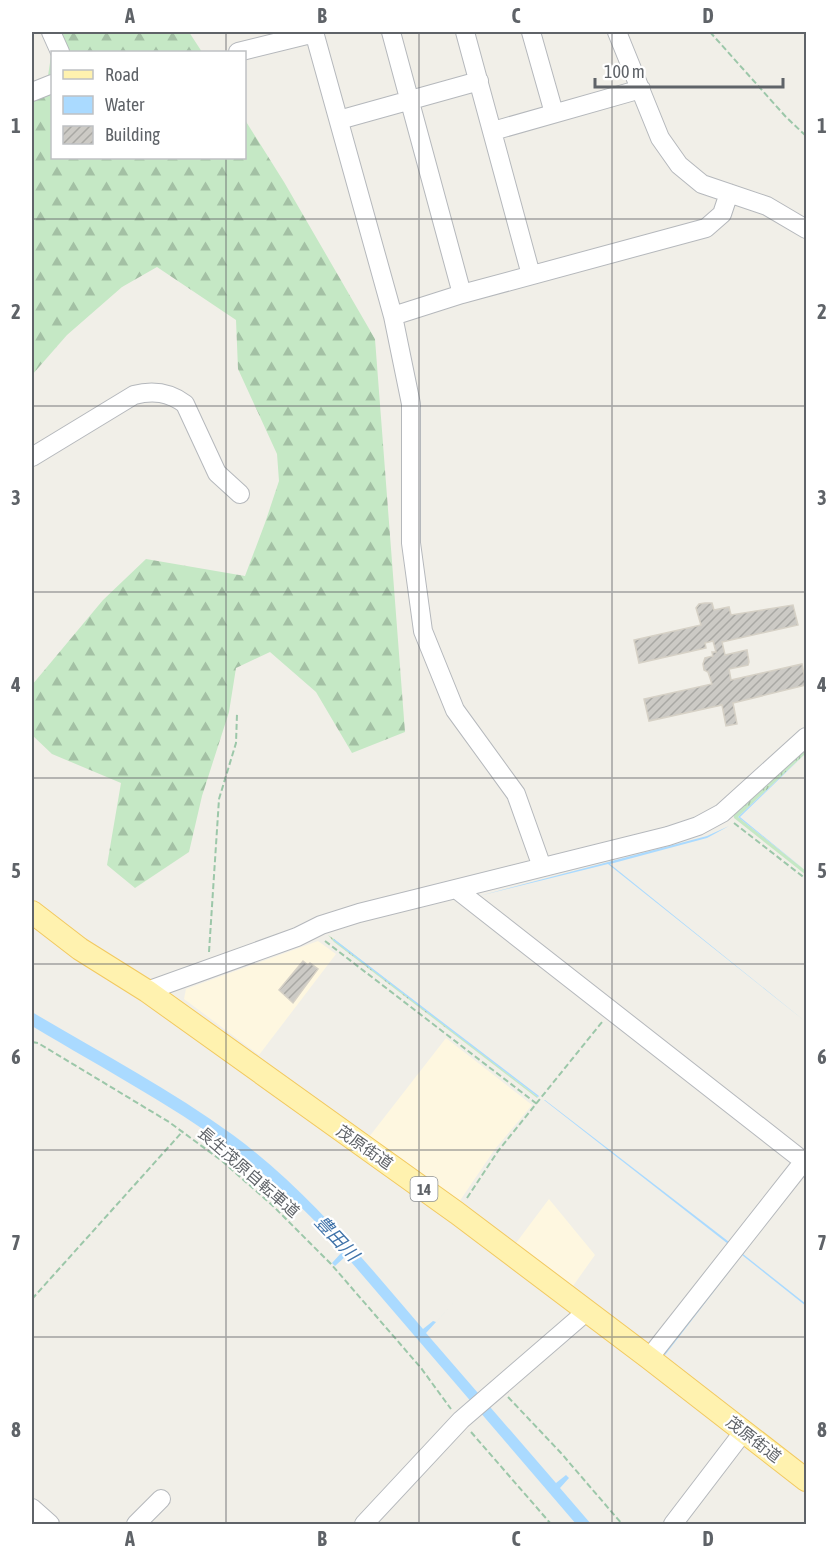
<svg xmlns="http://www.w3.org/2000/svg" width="838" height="1556" viewBox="0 0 838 1556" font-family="'Asap Condensed','Noto Sans JP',sans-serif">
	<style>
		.commercial { fill: #fef7e0 }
		.grass { fill: url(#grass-tufts) }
		.forest { fill: url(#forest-firs) }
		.water { fill: #aadaff }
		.building { fill: url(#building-hatch); stroke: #d6d1c6; stroke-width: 1.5 }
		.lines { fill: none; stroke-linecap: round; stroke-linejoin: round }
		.minor-casing { stroke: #b5b8bc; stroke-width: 20 }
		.major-casing { stroke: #f2c960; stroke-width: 24 }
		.path { stroke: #9cc7a9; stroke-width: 2; stroke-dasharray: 6 3; stroke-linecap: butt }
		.minor { stroke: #fff; stroke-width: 18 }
		.major { stroke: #fff2af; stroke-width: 22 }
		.grid { fill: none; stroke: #5f6368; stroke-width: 1.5; stroke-opacity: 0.55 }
		.labels { text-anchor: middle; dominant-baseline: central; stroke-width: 4.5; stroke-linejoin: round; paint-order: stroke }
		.shield { fill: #fff; stroke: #8f9295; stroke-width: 1.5 }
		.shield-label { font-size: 15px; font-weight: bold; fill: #5f6368 }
		.street-label { font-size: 16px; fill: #5f6368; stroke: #fff }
		.water-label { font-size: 18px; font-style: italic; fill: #4174aa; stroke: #fff }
		.neatline { fill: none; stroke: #5f6368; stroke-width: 2 }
		.grid-label { font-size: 20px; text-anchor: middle; font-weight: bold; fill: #5f6368 }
	</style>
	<defs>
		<pattern id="grass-tufts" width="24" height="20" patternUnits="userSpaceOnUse" patternTransform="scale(1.5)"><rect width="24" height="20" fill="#c5e8c5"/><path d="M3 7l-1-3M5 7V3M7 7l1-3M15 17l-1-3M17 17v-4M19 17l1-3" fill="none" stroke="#a3c0a4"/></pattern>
		<pattern id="forest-firs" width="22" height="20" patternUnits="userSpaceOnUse" patternTransform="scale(1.5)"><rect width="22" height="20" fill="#c5e8c5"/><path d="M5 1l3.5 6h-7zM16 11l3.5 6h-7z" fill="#a3c0a4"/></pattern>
		<pattern id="building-hatch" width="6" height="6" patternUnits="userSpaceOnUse" patternTransform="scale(1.5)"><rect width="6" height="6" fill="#cccac5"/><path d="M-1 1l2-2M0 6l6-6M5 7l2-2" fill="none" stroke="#a9a8a4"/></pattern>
	</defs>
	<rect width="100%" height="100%" fill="#f1efe8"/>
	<!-- commercial -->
	<path class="commercial" d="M318 941 336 954 259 1055 184 999 186 989Z
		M446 1038 532 1105 495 1149 459 1202 369 1137Z
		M549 1199 595 1255 573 1286 516 1243Z"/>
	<!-- grass -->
	<path class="grass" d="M806 747V753L738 817 806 871V875L734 818 733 813Z
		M328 935 334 939 538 1097 537 1098 334 942Z"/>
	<!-- forest -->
	<path class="forest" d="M51 32H189L202 52H52V158H244L245 120 284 182 375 339 405 732 352 753 316 692 270 652 236 668 229 712 202 796 189 852 135 888 107 865 121 783 52 754 32 735V685L103 600 146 559 245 576 265 523 279 481 277 454 238 369 236 320 157 267 122 287 67 335 32 375V94L48 76 52 49Z"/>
	<!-- water -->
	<path class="water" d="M806 753 740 817 806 871 738 817Z
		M729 826 707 838 610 864 806 1022 608 864 479 896 707 836Z
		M334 939 539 1096 538 1097 333 940Z
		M32 1012C99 1052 170 1089 233 1135 307 1190 364 1260 423 1329L433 1321 436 1322 457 1299 426 1333 556 1483 566 1475 569 1478 560 1488 591 1524H576L346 1256 335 1266 332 1263 343 1251C315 1219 283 1189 250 1163 182 1110 105 1070 32 1026Z
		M544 1100H545L733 1245 732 1247Z
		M806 1166V1172L743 1254 806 1304V1306L742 1255 665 1355 661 1352Z"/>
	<!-- building -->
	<path class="building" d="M705 603H712L714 610 729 607 731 615 793 605 798 625 722 642 725 655 747 650 749 662 748 665 729 669 731 680 802 664 806 685 733 703 737 724 726 726 722 705 649 721 644 699 712 684 708 672 704 670 703 664 705 658 713 656 712 652H716L713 641 705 643 706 648 639 663 634 640 701 625 696 608 699 604Z
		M303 961 308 965 310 963 318 969 293 1003 279 990Z"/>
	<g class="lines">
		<defs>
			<path id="minor" d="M51 32 60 52
				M314 32 393 316 411 404V543L423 631 455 710 516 794 542 867
				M391 32 462 294
				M465 32 531 275
				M531 32 554 113
				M617 32 660 138 679 165 702 184 767 206 806 229
				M238 52 315 33
				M32 92 52 84
				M339 120 479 81
				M493 131 641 89
				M393 316 462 294 706 228 722 214 729 193
				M32 457 134 395C153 390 169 392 185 404L217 473 240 494
				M456 889 806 1163
				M147 991 297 937 321 925 359 913 668 836 698 826 722 813 806 737
				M649 1358 804 1161
				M32 1508 50 1524
				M136 1524 161 1499
				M364 1524 461 1420 586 1312
				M673 1524 744 1431"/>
			<path id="major" d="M32 912 80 949 147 991 457 1213 649 1358 806 1480"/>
		</defs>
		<!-- minor casing -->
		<use href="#minor" class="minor-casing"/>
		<!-- major casing -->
		<use href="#major" class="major-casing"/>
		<!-- path -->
		<path class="path" d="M710 32 786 117 806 136
			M734 823 806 879
			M325 941 537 1104
			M209 952 219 799 236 743 237 714
			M32 1042 38 1043 169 1122 222 1161 272 1205 331 1264 421 1368 451 1409
			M467 1198 498 1151 602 1022
			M32 1299 183 1131
			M508 1397 561 1453 622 1524
			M471 1432 551 1524"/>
		<!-- minor -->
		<use href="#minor" class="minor"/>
		<!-- major -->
		<use href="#major" class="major"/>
	</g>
	<!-- grid -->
	<path class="grid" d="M226 32V52M419 32V1524M612 32V1524M226 158V1524M32 219H806M32 406H806M32 592H806M32 778H806M32 964H806M32 1150H806M32 1337H806"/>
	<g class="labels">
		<!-- shield labels -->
		<rect class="shield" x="410.5" y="1177" width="27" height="24" rx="4.5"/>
		<g class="shield-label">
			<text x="424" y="1189">14</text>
		</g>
		<!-- street labels -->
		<g class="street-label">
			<text transform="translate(365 1147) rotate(35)">茂原街道</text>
			<text transform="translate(249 1172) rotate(41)">長生茂原自転車道</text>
			<text transform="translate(754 1439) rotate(38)">茂原街道</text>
		</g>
		<!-- water labels -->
		<g class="water-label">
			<text transform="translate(337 1238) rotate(47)">豊田川</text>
		</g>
	</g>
	<!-- border -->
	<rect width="838" height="1556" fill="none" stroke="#ffffff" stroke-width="66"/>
	<!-- legend -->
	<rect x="51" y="51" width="195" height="108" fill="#ffffff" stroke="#bfc1c3" stroke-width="1.5"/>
	<rect x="63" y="70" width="30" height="9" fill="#fff2af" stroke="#bfc1c3" stroke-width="1.5"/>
	<text x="105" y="81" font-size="18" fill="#5f6368">Road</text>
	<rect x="63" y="96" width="30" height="18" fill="#aadaff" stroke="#bfc1c3" stroke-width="1.5"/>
	<text x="105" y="111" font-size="18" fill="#5f6368">Water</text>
	<rect x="63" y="126" width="30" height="18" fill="url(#building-hatch)" stroke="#bfc1c3" stroke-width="1.5"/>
	<text x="105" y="141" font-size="18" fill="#5f6368">Building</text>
	<!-- scale -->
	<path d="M595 78v9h188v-9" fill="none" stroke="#5f6368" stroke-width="3"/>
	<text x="604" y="78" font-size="18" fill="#5f6368" stroke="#ffffff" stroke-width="4.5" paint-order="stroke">100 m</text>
	<rect x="33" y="33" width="772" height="1490" class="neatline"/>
	<g class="grid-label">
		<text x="130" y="23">A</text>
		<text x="322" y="23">B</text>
		<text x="516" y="23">C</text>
		<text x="708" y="23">D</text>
		<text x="16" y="133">1</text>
		<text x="822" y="133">1</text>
		<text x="16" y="319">2</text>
		<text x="822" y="319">2</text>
		<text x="16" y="505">3</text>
		<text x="822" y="505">3</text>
		<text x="16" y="692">4</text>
		<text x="822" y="692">4</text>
		<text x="16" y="878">5</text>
		<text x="822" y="878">5</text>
		<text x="16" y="1064">6</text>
		<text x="822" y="1064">6</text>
		<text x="16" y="1250">7</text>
		<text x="822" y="1250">7</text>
		<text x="16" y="1437">8</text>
		<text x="822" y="1437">8</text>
		<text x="130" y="1546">A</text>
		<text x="322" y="1546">B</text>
		<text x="516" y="1546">C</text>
		<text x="708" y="1546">D</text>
	</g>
</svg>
